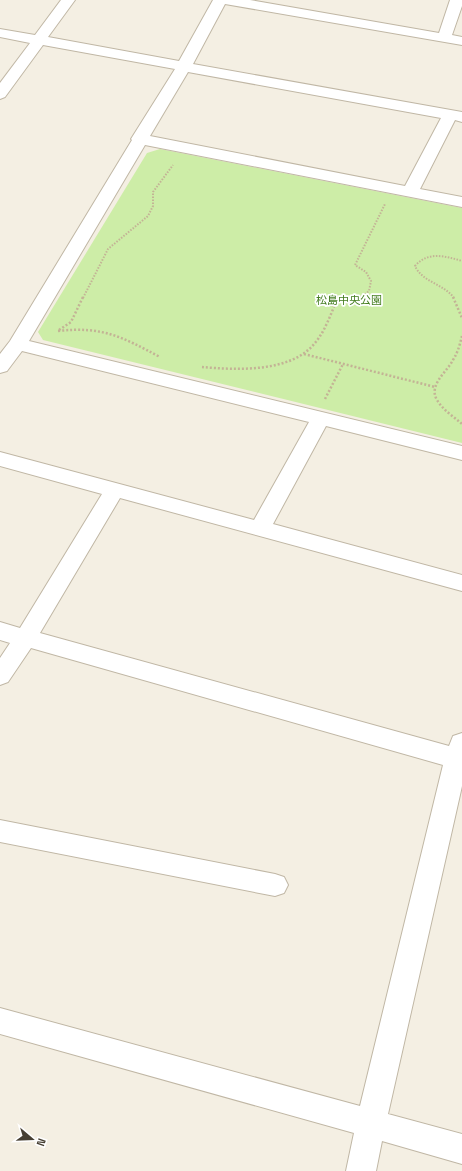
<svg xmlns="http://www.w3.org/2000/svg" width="462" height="1171" viewBox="0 0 462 1171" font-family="'Space Grotesk','Noto Sans JP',sans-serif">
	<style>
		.green { fill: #cdeda7 }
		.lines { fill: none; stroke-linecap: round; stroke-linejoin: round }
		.minor-casing { stroke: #c0b7a5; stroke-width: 2 }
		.path-far1 { stroke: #c3b395; stroke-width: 2; stroke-dasharray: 1.5 1.5; stroke-linecap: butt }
		.path { stroke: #c3b395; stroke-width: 2.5; stroke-dasharray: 2 2; stroke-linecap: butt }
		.minor { fill: #fff; fill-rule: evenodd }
		.labels { text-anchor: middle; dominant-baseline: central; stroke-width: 3.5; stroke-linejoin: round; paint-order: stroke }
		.park-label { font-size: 11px; fill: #447e20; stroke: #fff }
	</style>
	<rect width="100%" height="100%" fill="#f4efe3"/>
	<!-- green -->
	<path class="green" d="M160 149 462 208V443L43 340 38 332 147 153Z"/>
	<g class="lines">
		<defs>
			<path id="minor" d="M61 0H75L48 37 179 61 213 0H250L439 33 450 0H462V6L452 35 462 37V45L225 4 193 64 462 112V122L455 120 420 189 462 197V207L145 145 29 341 462 446V460L326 426 273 524 462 575V591L120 498 40 633 449 746 453 736 462 733V786L388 1114 462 1134V1164L382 1141 376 1171H346L354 1133 0 1034V1008L360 1106 443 765 31 648 8 682 0 685V658L10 643 0 640V622L20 628 102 494 0 466V452L254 520 309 422 22 351 7 371 0 373V354L10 341 132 140 131 139 175 69 43 45 5 97 0 99V83L30 43 0 37V29L35 35ZM188 72 441 118 405 186 150 136Z
				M0 820 275 874 284 877 288 885 284 893 275 896 0 842Z"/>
		</defs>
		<!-- minor casing -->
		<use href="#minor" class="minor-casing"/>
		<!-- path-far1 -->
		<path class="path-far1" d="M83 298 108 249 148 216 153 206V192L173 165
			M360 298 369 291 371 281 366 272 355 265 385 204
			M454 298C444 284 422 282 415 266 428 251 445 256 462 261"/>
		<!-- path -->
		<path class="path" d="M453 297 462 318
			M59 330 71 322 83 297
			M58 331C103 326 122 337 160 357
			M462 336C460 344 458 352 453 360 447 372 428 385 437 400 443 410 454 417 462 424
			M304 354 435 387
			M202 367C236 370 291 373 315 343 325 331 330 316 336 302H351L362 297
			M325 399 343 364"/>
		<!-- minor -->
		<use href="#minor" class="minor"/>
	</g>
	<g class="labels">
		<!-- park labels -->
		<g class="park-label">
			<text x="349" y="300">松島中央公園</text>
		</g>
	</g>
	<!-- north arrow -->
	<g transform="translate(32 1139) rotate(109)" stroke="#ffffff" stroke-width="3" paint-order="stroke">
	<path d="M0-3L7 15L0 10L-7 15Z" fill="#463f33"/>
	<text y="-6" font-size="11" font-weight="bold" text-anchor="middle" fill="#463f33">N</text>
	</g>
</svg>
